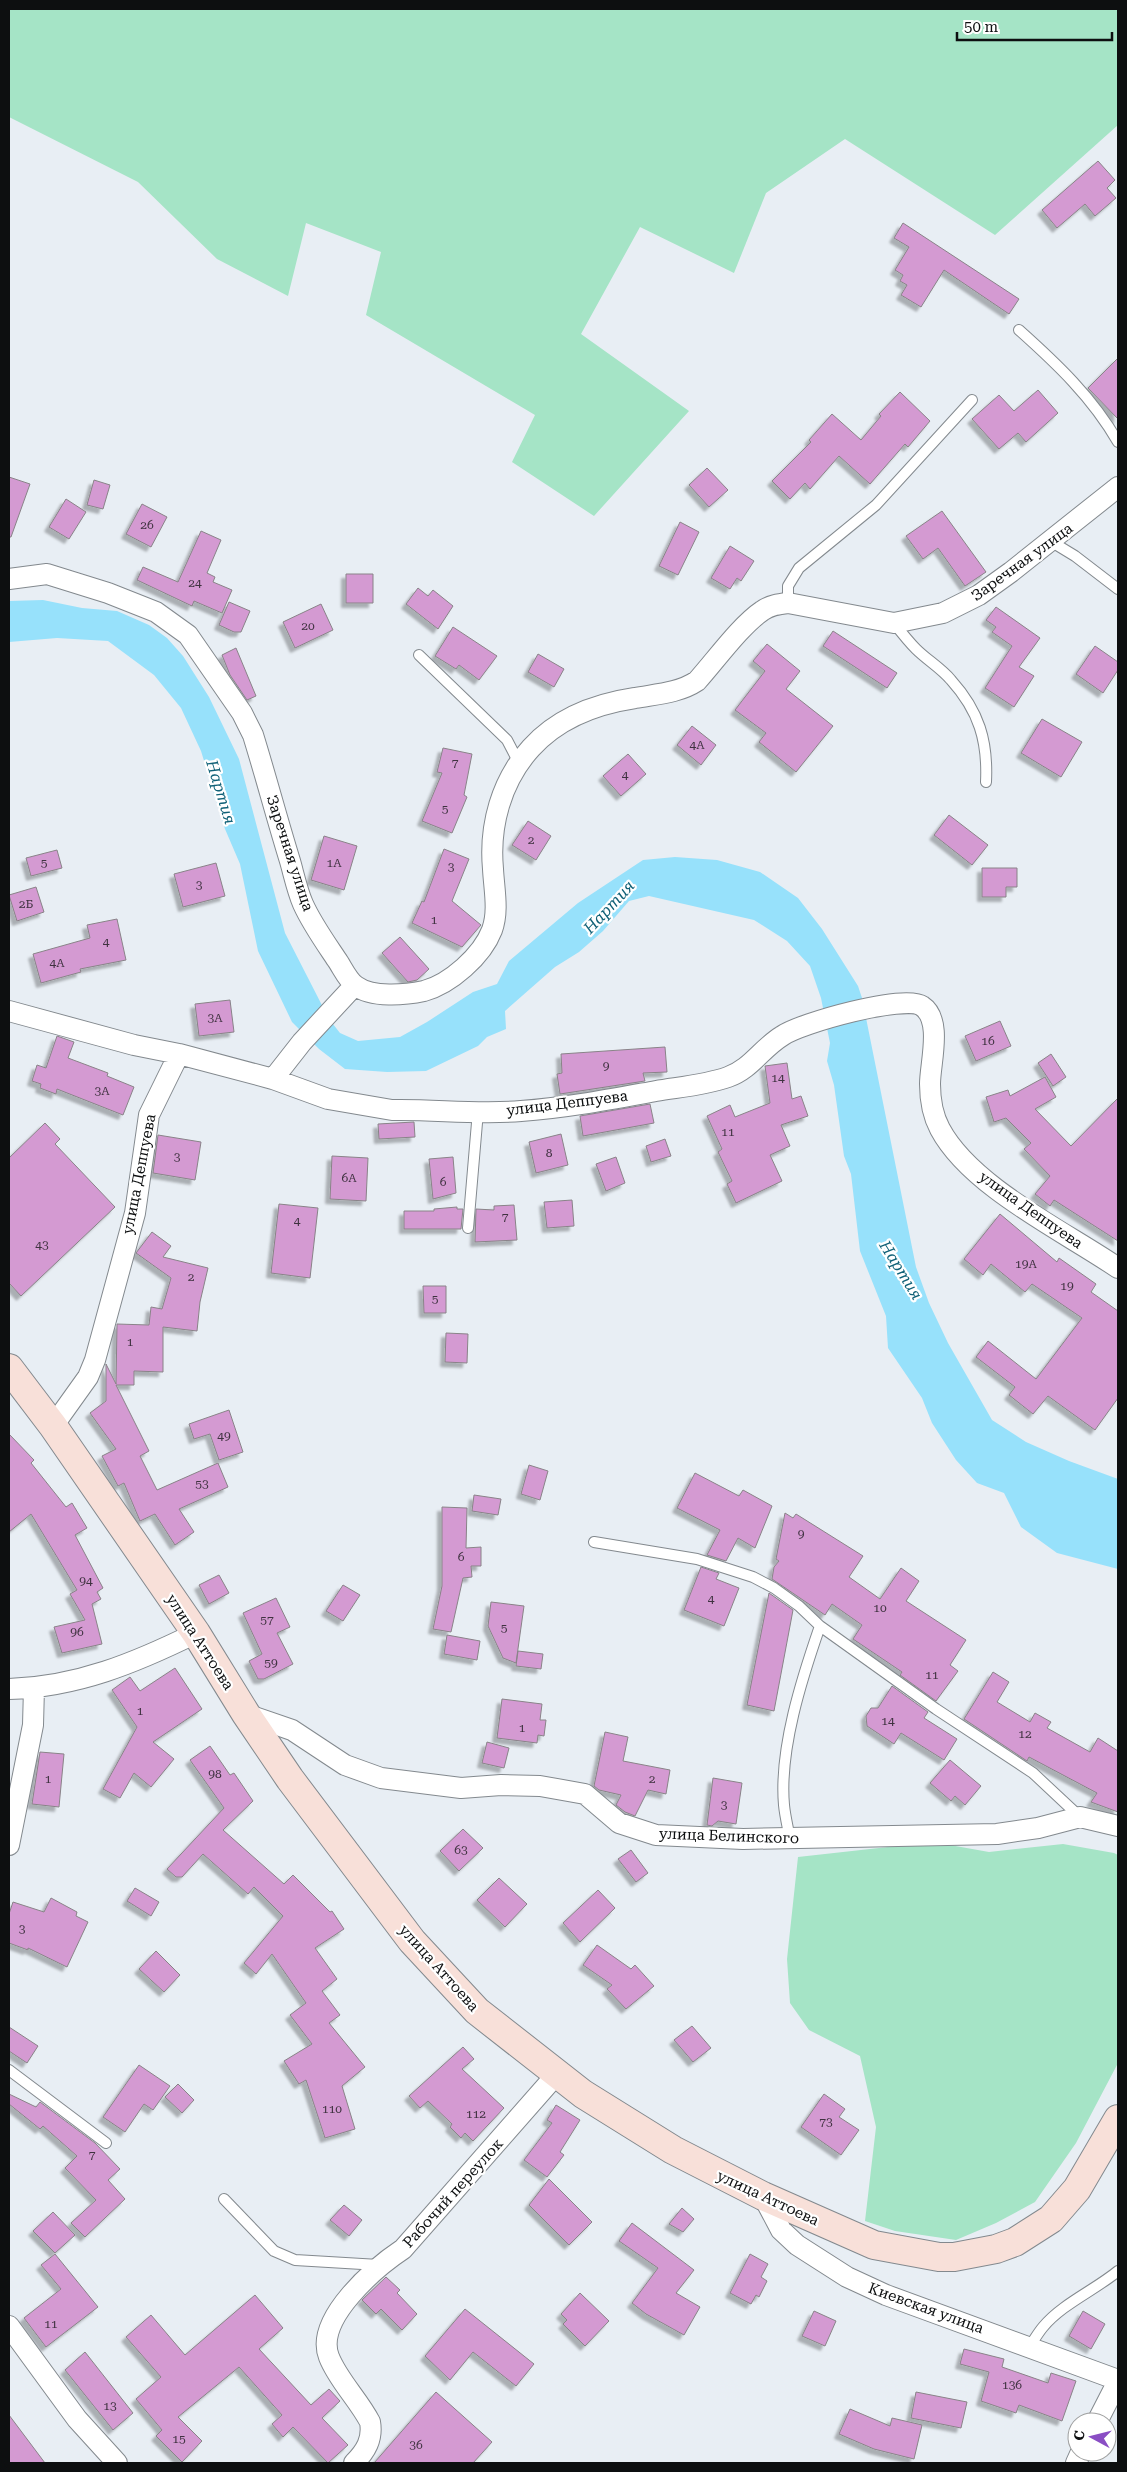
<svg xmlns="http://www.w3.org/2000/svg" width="1127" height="2472" viewBox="0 0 1127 2472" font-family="'Roboto Serif',serif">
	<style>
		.green { fill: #a5e4c6 }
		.water { fill: #97e1fb }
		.building { fill: #d49ad2; stroke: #898388; filter: url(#shadow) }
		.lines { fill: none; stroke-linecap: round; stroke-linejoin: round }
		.lane-casing { stroke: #83898e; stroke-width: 12 }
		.street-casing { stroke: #83898e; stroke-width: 22 }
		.secondary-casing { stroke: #83898e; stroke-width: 30 }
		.lane { stroke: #fff; stroke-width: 10 }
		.street { stroke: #fff; stroke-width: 20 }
		.secondary { stroke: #f8e0d9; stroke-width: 28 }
		.labels { text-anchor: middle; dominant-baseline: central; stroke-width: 4.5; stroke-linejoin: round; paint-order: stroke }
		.number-label { font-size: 12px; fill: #3f3240 }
		.street-label { font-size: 15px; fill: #0d0f10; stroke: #fff }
		.water-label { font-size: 16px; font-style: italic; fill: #106177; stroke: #fff }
	</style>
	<defs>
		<filter id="shadow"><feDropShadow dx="-4.5" dy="4.5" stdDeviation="1" flood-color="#0004"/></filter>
	</defs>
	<rect width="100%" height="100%" fill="#e8eef4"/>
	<!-- green -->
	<path class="green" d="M9 9H1118V125L995 235 845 139 766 193 734 273 640 227 581 334 689 411 594 516 512 462 535 415 366 315 381 252 306 223 288 296 217 259 138 182 9 117Z
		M933 1842 989 1852 1063 1844 1114 1853 1118 1855V2063L1076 2143 1035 2202 996 2223 956 2240 895 2231 865 2221 876 2127 860 2056 809 2030 790 2003 787 1959 798 1857Z"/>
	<!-- water -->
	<path class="water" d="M43 600 82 608 117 611 149 625 167 638 183 656 209 697 239 759 285 933 329 1019 340 1033 358 1041 400 1037 427 1022 473 992 497 984 509 961 578 903 643 860 675 857 717 860 760 872 798 898 822 929 858 986 862 998 916 1267 929 1303 948 1343 992 1420 1026 1442 1069 1461 1118 1479V1569L1057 1553 1021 1527 1004 1493 977 1483 956 1460 932 1423 922 1398 888 1348 886 1316 860 1251 851 1174 844 1156 834 1085 827 1061 830 1043 821 998 810 966 787 941 754 920 649 896 629 901 603 931 579 952 555 967 505 1011 506 1029 487 1037 478 1046 426 1071 387 1072 345 1069 319 1049 292 1022 258 951 240 864 225 829 201 751 181 708 154 675 108 641 57 638 9 642V601Z"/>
	<!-- building -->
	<path class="building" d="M1098 161 1115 180 1107 188 1116 198 1095 216 1085 204 1057 228 1042 210Z
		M903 223 1019 299 1009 314 944 270 921 307 901 295 907 285 900 281 903 275 895 270 909 247 894 238Z
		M1118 358V419L1088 388Z
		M1038 390 1058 413 1026 442 1018 433 999 449 972 419 999 395 1014 411Z
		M900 392 930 421 908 447 905 444 870 484 839 456 810 489 805 483 790 499 772 481 811 442 809 440 832 414 861 440 881 416 879 414Z
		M707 468 728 490 709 507 689 485Z
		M9 477 30 484 11 537H9Z
		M94 480 110 485 103 509 87 505Z
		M66 499 86 512 69 539 49 527Z
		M142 504 167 517 151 547 126 534Z
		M942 511 986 572 965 586 938 548 923 559 906 536Z
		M680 522 699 532 678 575 659 566Z
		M201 531 221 540 207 573 215 577 213 582 232 590 222 613 194 601 192 606 137 580 143 567 178 582Z
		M730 546 754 561 741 581 737 578 730 589 711 578Z
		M346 574H373V603H346Z
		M418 588 428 596 433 590 453 606 438 629 406 604Z
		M229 602 250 611 241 632H234L219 625Z
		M321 604 333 630 295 648 283 622Z
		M996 607 1040 638 1019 667 1034 676 1014 707 985 688 1012 646 992 632 996 627 986 620Z
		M453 627 497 656 479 680 459 665 456 669 435 656Z
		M833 631 897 673 887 688 823 646Z
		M767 644 800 671 786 689 833 726 796 772 759 742 766 733 735 710 765 671 753 661Z
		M1095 646 1118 662V670L1103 693 1076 674Z
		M236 648 256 696 247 700 230 675 222 655Z
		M538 654 564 669 554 687 528 672Z
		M1042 719 1082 742 1061 777 1021 753Z
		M692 726 716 745 701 765 677 745Z
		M443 748 472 754 464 795 467 797 452 833 422 821 442 773 437 772Z
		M628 754 646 774 621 796 603 776Z
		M949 815 988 845 972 865 934 835Z
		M528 821 551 836 536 860 512 845Z
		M324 836 357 846 344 890 311 880Z
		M444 849 469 859 452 901 481 925 462 947 412 923 422 901 424 902Z
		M57 850 62 868 31 876 26 858Z
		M216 863 225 896 183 907 174 874Z
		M982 868H1017V887H1006V897H982Z
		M36 887 44 912 17 921 9 895Z
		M117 919 126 960 80 969 81 972 41 983 33 954 90 938 87 925Z
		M400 937 429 969 417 980 408 982 382 953Z
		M230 1000 234 1032 199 1036 195 1004Z
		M1000 1021 1011 1046 976 1061 965 1036Z
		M57 1036 74 1042 68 1058 108 1073 107 1076 134 1087 123 1115 57 1089 56 1094 40 1088 41 1084 32 1081 37 1065 46 1068Z
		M665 1047 667 1072 643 1073 645 1081 560 1094 557 1074 562 1073 561 1054Z
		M1051 1054 1066 1077 1053 1086 1038 1063Z
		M787 1063 792 1099 801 1096 808 1116 781 1125 790 1146 770 1155 782 1181 736 1203 727 1184 732 1181 718 1152 722 1149 707 1116 730 1105 735 1117 770 1103 765 1066Z
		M1045 1077 1056 1097 1035 1109 1071 1146 1118 1098V1241L1054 1200 1050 1206 1035 1194 1050 1176 1024 1149 1031 1143 1006 1118 994 1122 986 1097 1008 1090 1010 1096Z
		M650 1104 654 1123 583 1136 580 1116Z
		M414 1122 415 1137 379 1139 378 1124Z
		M45 1123 60 1139 55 1144 115 1207 21 1296 9 1283V1158Z
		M561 1134 568 1165 536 1173 529 1142Z
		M158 1135 201 1142 195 1180 153 1173Z
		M665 1139 671 1156 651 1162 646 1146Z
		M332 1156 368 1158 366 1201 330 1199Z
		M453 1157 456 1193 433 1199 429 1159Z
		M616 1157 625 1183 606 1191 596 1164Z
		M572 1200 574 1226 547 1228 544 1202Z
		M279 1204 318 1208 310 1278 271 1273Z
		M514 1205 517 1240 475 1242 476 1209 494 1210V1206Z
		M457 1207V1209H463L461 1229H404V1211H434V1209Z
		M1000 1214 1057 1262 1059 1258 1096 1284 1091 1292 1118 1311V1398L1095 1430 1048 1396 1033 1414 1009 1395 1015 1387 976 1357 988 1341 1036 1379 1082 1318 1032 1284 1025 1292 991 1264 983 1275 964 1259Z
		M152 1232 171 1246 163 1257 208 1268 200 1302 197 1331 163 1327V1372L134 1371V1385H116L149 1451 140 1456 157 1490 218 1463 228 1487 179 1509 194 1532 175 1545 155 1514 140 1521 124 1483 118 1486 102 1456 116 1449 90 1413 106 1401V1364L116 1384 117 1324 149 1325 151 1307 162 1309 171 1278 136 1253Z
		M423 1286H446V1313H424Z
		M446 1333 468 1334 467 1363 445 1362Z
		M229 1410 243 1452 219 1460 210 1434 194 1439 189 1424Z
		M9 1434 34 1460 31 1463 66 1507 72 1503 87 1528 75 1535 103 1588 97 1592 101 1599 92 1604 102 1644 62 1653 54 1627 85 1620 70 1594 77 1590 31 1514 9 1532Z
		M529 1465 548 1471 540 1500 521 1494Z
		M695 1473 739 1496 743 1490 772 1506 755 1548 738 1538 726 1561 707 1555 720 1530 677 1508Z
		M474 1495 501 1499 498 1515 472 1511Z
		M442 1507 467 1508 466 1548 481 1547V1566H471L472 1577 463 1578 451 1632 433 1629 442 1586Z
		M785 1513 793 1518 796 1514 863 1556 849 1577 880 1599 901 1568 919 1581 906 1601 966 1640 950 1665 958 1671 936 1701 900 1675 902 1672 853 1639 862 1625 832 1604 825 1615 772 1579 774 1567 779 1561 776 1559Z
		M701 1567 719 1573 716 1579 739 1588 724 1626 684 1610Z
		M219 1575 229 1593 209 1604 199 1585Z
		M343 1585 360 1595 343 1621 326 1611Z
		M769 1593 793 1610 774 1711 747 1705Z
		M276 1598 290 1627 277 1633 293 1664 264 1679H258L249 1661 262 1654 243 1613Z
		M491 1602 524 1606 516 1663 503 1658 488 1626Z
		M447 1635 480 1641 477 1660 444 1654Z
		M518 1651 543 1654 541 1669 516 1666Z
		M175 1668 202 1709 153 1742 174 1759 151 1787 134 1773 120 1798 103 1789 137 1727 112 1690 130 1677 140 1691Z
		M993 1672 1009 1682 997 1702 1030 1722 1035 1713 1051 1722 1047 1728 1090 1752 1098 1738 1118 1751V1812L1091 1802 1097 1793 1029 1757 1027 1761 964 1719Z
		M892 1686 928 1712 924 1718 957 1739 944 1760 901 1733 894 1744 867 1726 866 1716 871 1708H878Z
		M502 1699 542 1704 540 1720H546L544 1736 538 1735 537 1743 497 1738Z
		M605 1732 628 1737 623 1761 670 1770 666 1794 648 1790 635 1816 625 1812 616 1805 621 1795 599 1790 594 1786Z
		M487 1742 509 1748 504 1768 482 1763Z
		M210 1746 230 1775 234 1773 253 1801 223 1830 284 1884 293 1875 330 1912 332 1911 344 1929 315 1948 337 1979 322 1991 340 2015 329 2023 365 2067 342 2086 355 2129 325 2138 306 2080 299 2084 284 2061 312 2044 290 2015 306 2003 272 1954 256 1974 244 1963 283 1916 254 1887 248 1894 203 1854 182 1877H176L167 1869 224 1808 190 1760Z
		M40 1752 64 1754 59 1807 32 1804Z
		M950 1760 981 1786 965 1805 955 1796 951 1801 930 1783Z
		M713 1778 742 1783 736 1824 718 1821 712 1826 707 1825Z
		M463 1829 483 1848 459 1871 440 1851Z
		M631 1850 648 1873 636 1882 618 1859Z
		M499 1878 527 1904 505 1927 477 1900Z
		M135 1888 159 1902 151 1916 127 1901Z
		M598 1890 615 1908 580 1942 563 1923Z
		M51 1898 77 1912 76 1916 88 1922 67 1967 28 1948V1950L9 1943V1914L13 1902 44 1912Z
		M597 1945 631 1969 635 1965 654 1986 626 2009 607 1989 612 1985 583 1965Z
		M156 1951 180 1975 164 1992 139 1969Z
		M692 2026 711 2048 693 2062 674 2040Z
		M9 2027 38 2046 27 2063 9 2051Z
		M463 2047 474 2059 462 2069 504 2108 473 2141 465 2133 461 2138 450 2127 452 2124 428 2101 420 2108 409 2096Z
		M139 2065 170 2086 153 2110 144 2104 125 2132 103 2117Z
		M178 2084 194 2100 182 2113 165 2097Z
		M9 2094 36 2107 40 2102 95 2143 120 2169 108 2180 125 2199 85 2237 71 2223 96 2200 65 2168 77 2156 43 2126 40 2129 9 2104Z
		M824 2094 845 2109 839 2117 859 2130 841 2155 801 2127Z
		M556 2105 580 2120 560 2152 564 2155 547 2177 524 2160 552 2123 547 2120Z
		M549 2179 592 2222 569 2245 529 2205Z
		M344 2205 362 2220 349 2236 330 2220Z
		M682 2208 694 2219 683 2232 669 2224Z
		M53 2212 75 2235 55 2253 33 2231Z
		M632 2223 694 2270 676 2293 700 2307 684 2335 646 2314 632 2303 658 2268 619 2241Z
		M55 2254 98 2307 46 2347 24 2318 61 2289 41 2265Z
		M750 2254 768 2264 761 2277 767 2281 759 2297 756 2295 751 2304 730 2293Z
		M386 2277 400 2290 397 2293 417 2314 402 2330 381 2309 376 2314 362 2300Z
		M580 2293 609 2321 585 2346 563 2324 567 2320 561 2314Z
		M255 2295 283 2328 259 2349 311 2405 329 2389 340 2401 322 2418 348 2445 328 2463 293 2427 283 2437 272 2424 282 2415 239 2367 178 2417 202 2441 182 2462 156 2436 162 2430 136 2399 161 2377 126 2337 151 2315 185 2355Z
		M465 2309 534 2364 516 2386 473 2352 450 2380 425 2356Z
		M814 2311 836 2321 825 2346 802 2336Z
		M1083 2311 1105 2324 1091 2349 1069 2336Z
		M964 2349 1004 2359 1002 2367 1048 2383 1051 2373 1076 2381 1062 2421 1019 2405 1016 2413 981 2401 989 2372 960 2364Z
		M85 2352 133 2413 113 2430 65 2370Z
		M436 2392 492 2442 473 2463H374Z
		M916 2392 967 2402 961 2428 911 2418Z
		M850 2409 890 2426 892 2418 922 2425 914 2459 874 2449 839 2434Z
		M9 2415 45 2463H9Z"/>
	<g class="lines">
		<defs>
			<path id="lane" d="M1019 330C1057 364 1092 397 1118 442
				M1052 542 1075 556 1118 589
				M788 603V586L799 568 876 505 972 400
				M894 623C901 632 908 641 916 649 927 660 941 668 951 680 979 711 988 741 986 782
				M419 655 507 740 519 763
				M468 1228 478 1111
				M594 1542 697 1559 753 1577 774 1588 799 1606 820 1626 936 1709 1033 1773 1080 1817
				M790 1839C788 1828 785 1816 784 1805 779 1749 802 1678 820 1626
				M9 2070 106 2143
				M224 2199 274 2251 295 2260 379 2265
				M1030 2346C1034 2340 1038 2333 1043 2327 1062 2304 1095 2290 1118 2271"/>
			<path id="street" d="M9 579 47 574 108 593 156 612 188 635 242 713 253 735C266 777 277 819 290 861 294 875 297 890 303 904 312 924 325 942 337 960 342 967 348 981 356 986 372 998 405 995 424 991 450 984 482 956 492 930 499 911 494 889 493 869 489 826 501 781 531 748 558 718 595 704 635 698 657 694 679 693 697 681 715 661 741 625 762 611 770 605 779 604 788 603L894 623 943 613 979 595 1011 572 1118 487
				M9 1011 134 1045 179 1054
				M273 1079 302 1042 354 986
				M53 1426 88 1377 95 1360 135 1213 149 1115 179 1054 273 1079 328 1099 392 1110C435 1109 478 1115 521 1111 566 1108 612 1099 656 1091 680 1087 706 1085 728 1077 751 1069 762 1048 782 1036 800 1023 905 994 922 1006 943 1020 930 1063 930 1084 930 1099 933 1116 940 1129 971 1187 1064 1231 1118 1268
				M9 1689C77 1687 135 1663 196 1633
				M246 1714 292 1730 345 1765 381 1778 461 1788 501 1785 540 1786 585 1794 619 1823 656 1835 743 1839 997 1834 1038 1828 1080 1817 1118 1826
				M9 1845 33 1725 34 1688
				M763 2196 781 2230 797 2245 847 2277 886 2295 1118 2380
				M9 2326 77 2419 117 2463
				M1097 2422 1118 2381
				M354 2463C366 2451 373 2439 370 2422 358 2399 338 2380 329 2357 314 2319 376 2267 403 2249L556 2075
				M1076 2463 1081 2452"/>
			<path id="secondary" d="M9 1368 53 1426 196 1633 246 1714 290 1779 412 1941 477 2011 583 2094 673 2150 763 2196 874 2245 939 2257H954L996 2249 1015 2242 1051 2219 1077 2189 1118 2119"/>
		</defs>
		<!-- lane casing -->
		<use href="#lane" class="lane-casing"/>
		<!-- street casing -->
		<use href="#street" class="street-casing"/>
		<!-- secondary casing -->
		<use href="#secondary" class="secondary-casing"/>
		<!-- lane -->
		<use href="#lane" class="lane"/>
		<!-- street -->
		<use href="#street" class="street"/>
		<!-- secondary -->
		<use href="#secondary" class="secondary"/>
	</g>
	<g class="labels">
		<!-- number labels -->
		<g class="number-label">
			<text x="147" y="525">26</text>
			<text x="195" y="583">24</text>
			<text x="308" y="626">20</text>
			<text x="697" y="745">4А</text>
			<text x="455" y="763">7</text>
			<text x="625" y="775">4</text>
			<text x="445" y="809">5</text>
			<text x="531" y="840">2</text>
			<text x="44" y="863">5</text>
			<text x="334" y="863">1А</text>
			<text x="451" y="867">3</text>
			<text x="199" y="885">3</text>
			<text x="26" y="904">2Б</text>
			<text x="434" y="920">1</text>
			<text x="106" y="942">4</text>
			<text x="57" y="963">4А</text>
			<text x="215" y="1018">3А</text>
			<text x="988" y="1041">16</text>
			<text x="606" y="1066">9</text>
			<text x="778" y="1078">14</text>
			<text x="102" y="1091">3А</text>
			<text x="728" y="1132">11</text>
			<text x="549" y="1153">8</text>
			<text x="177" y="1157">3</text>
			<text x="349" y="1178">6А</text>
			<text x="443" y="1182">6</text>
			<text x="505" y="1217">7</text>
			<text x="297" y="1221">4</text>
			<text x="42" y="1245">43</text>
			<text x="1026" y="1264">19А</text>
			<text x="191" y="1277">2</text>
			<text x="1067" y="1286">19</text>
			<text x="435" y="1299">5</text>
			<text x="130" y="1342">1</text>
			<text x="224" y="1436">49</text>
			<text x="202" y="1484">53</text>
			<text x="801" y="1534">9</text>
			<text x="461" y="1557">6</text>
			<text x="86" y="1581">94</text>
			<text x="711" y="1599">4</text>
			<text x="880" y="1608">10</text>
			<text x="267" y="1620">57</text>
			<text x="504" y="1628">5</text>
			<text x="77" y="1632">96</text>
			<text x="271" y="1663">59</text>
			<text x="932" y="1675">11</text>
			<text x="140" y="1711">1</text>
			<text x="888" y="1721">14</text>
			<text x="522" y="1728">1</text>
			<text x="1025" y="1734">12</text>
			<text x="215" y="1774">98</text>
			<text x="48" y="1779">1</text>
			<text x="652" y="1779">2</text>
			<text x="724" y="1805">3</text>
			<text x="461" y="1850">63</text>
			<text x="22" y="1929">3</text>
			<text x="332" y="2109">110</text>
			<text x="476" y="2114">112</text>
			<text x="826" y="2122">73</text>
			<text x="92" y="2155">7</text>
			<text x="51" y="2324">11</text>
			<text x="1012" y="2385">136</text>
			<text x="110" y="2406">13</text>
			<text x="179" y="2439">15</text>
			<text x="416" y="2445">36</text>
		</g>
		<!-- street labels -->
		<g class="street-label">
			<text transform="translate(1022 562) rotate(-36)">Заречная улица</text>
			<text transform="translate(290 853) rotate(72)">Заречная улица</text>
			<text transform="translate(567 1103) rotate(-7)">улица Деппуева</text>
			<text transform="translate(139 1174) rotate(-79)">улица Деппуева</text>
			<text transform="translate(1031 1210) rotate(35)">улица Деппуева</text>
			<text transform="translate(200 1642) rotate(57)">улица Аттоева</text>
			<text transform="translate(729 1836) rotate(2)">улица Белинского</text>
			<text transform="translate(439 1968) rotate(48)">улица Аттоева</text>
			<text transform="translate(453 2193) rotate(-48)">Рабочий переулок</text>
			<text transform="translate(768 2198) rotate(25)">улица Аттоева</text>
			<text transform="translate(926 2308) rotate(20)">Киевская улица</text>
		</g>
		<!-- water labels -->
		<g class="water-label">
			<text transform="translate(221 792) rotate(73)">Нартия</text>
			<text transform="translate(609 907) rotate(-47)">Нартия</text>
			<text transform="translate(901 1270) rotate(58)">Нартия</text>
		</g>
	</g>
	<!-- border -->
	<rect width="1127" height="2472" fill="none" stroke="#0d0f10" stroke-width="20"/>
	<!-- north arrow -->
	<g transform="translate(1092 2437) rotate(277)"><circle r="24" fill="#ffffff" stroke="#9e9f9f"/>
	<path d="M0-4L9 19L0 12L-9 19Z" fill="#8a4ec4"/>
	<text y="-8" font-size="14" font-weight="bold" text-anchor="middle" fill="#0d0f10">С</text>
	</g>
	<!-- scale -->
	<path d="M957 32v8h155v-8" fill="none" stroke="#0d0f10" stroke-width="2.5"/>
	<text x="964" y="32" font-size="15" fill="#0d0f10" stroke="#ffffff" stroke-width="4" paint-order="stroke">50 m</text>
</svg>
